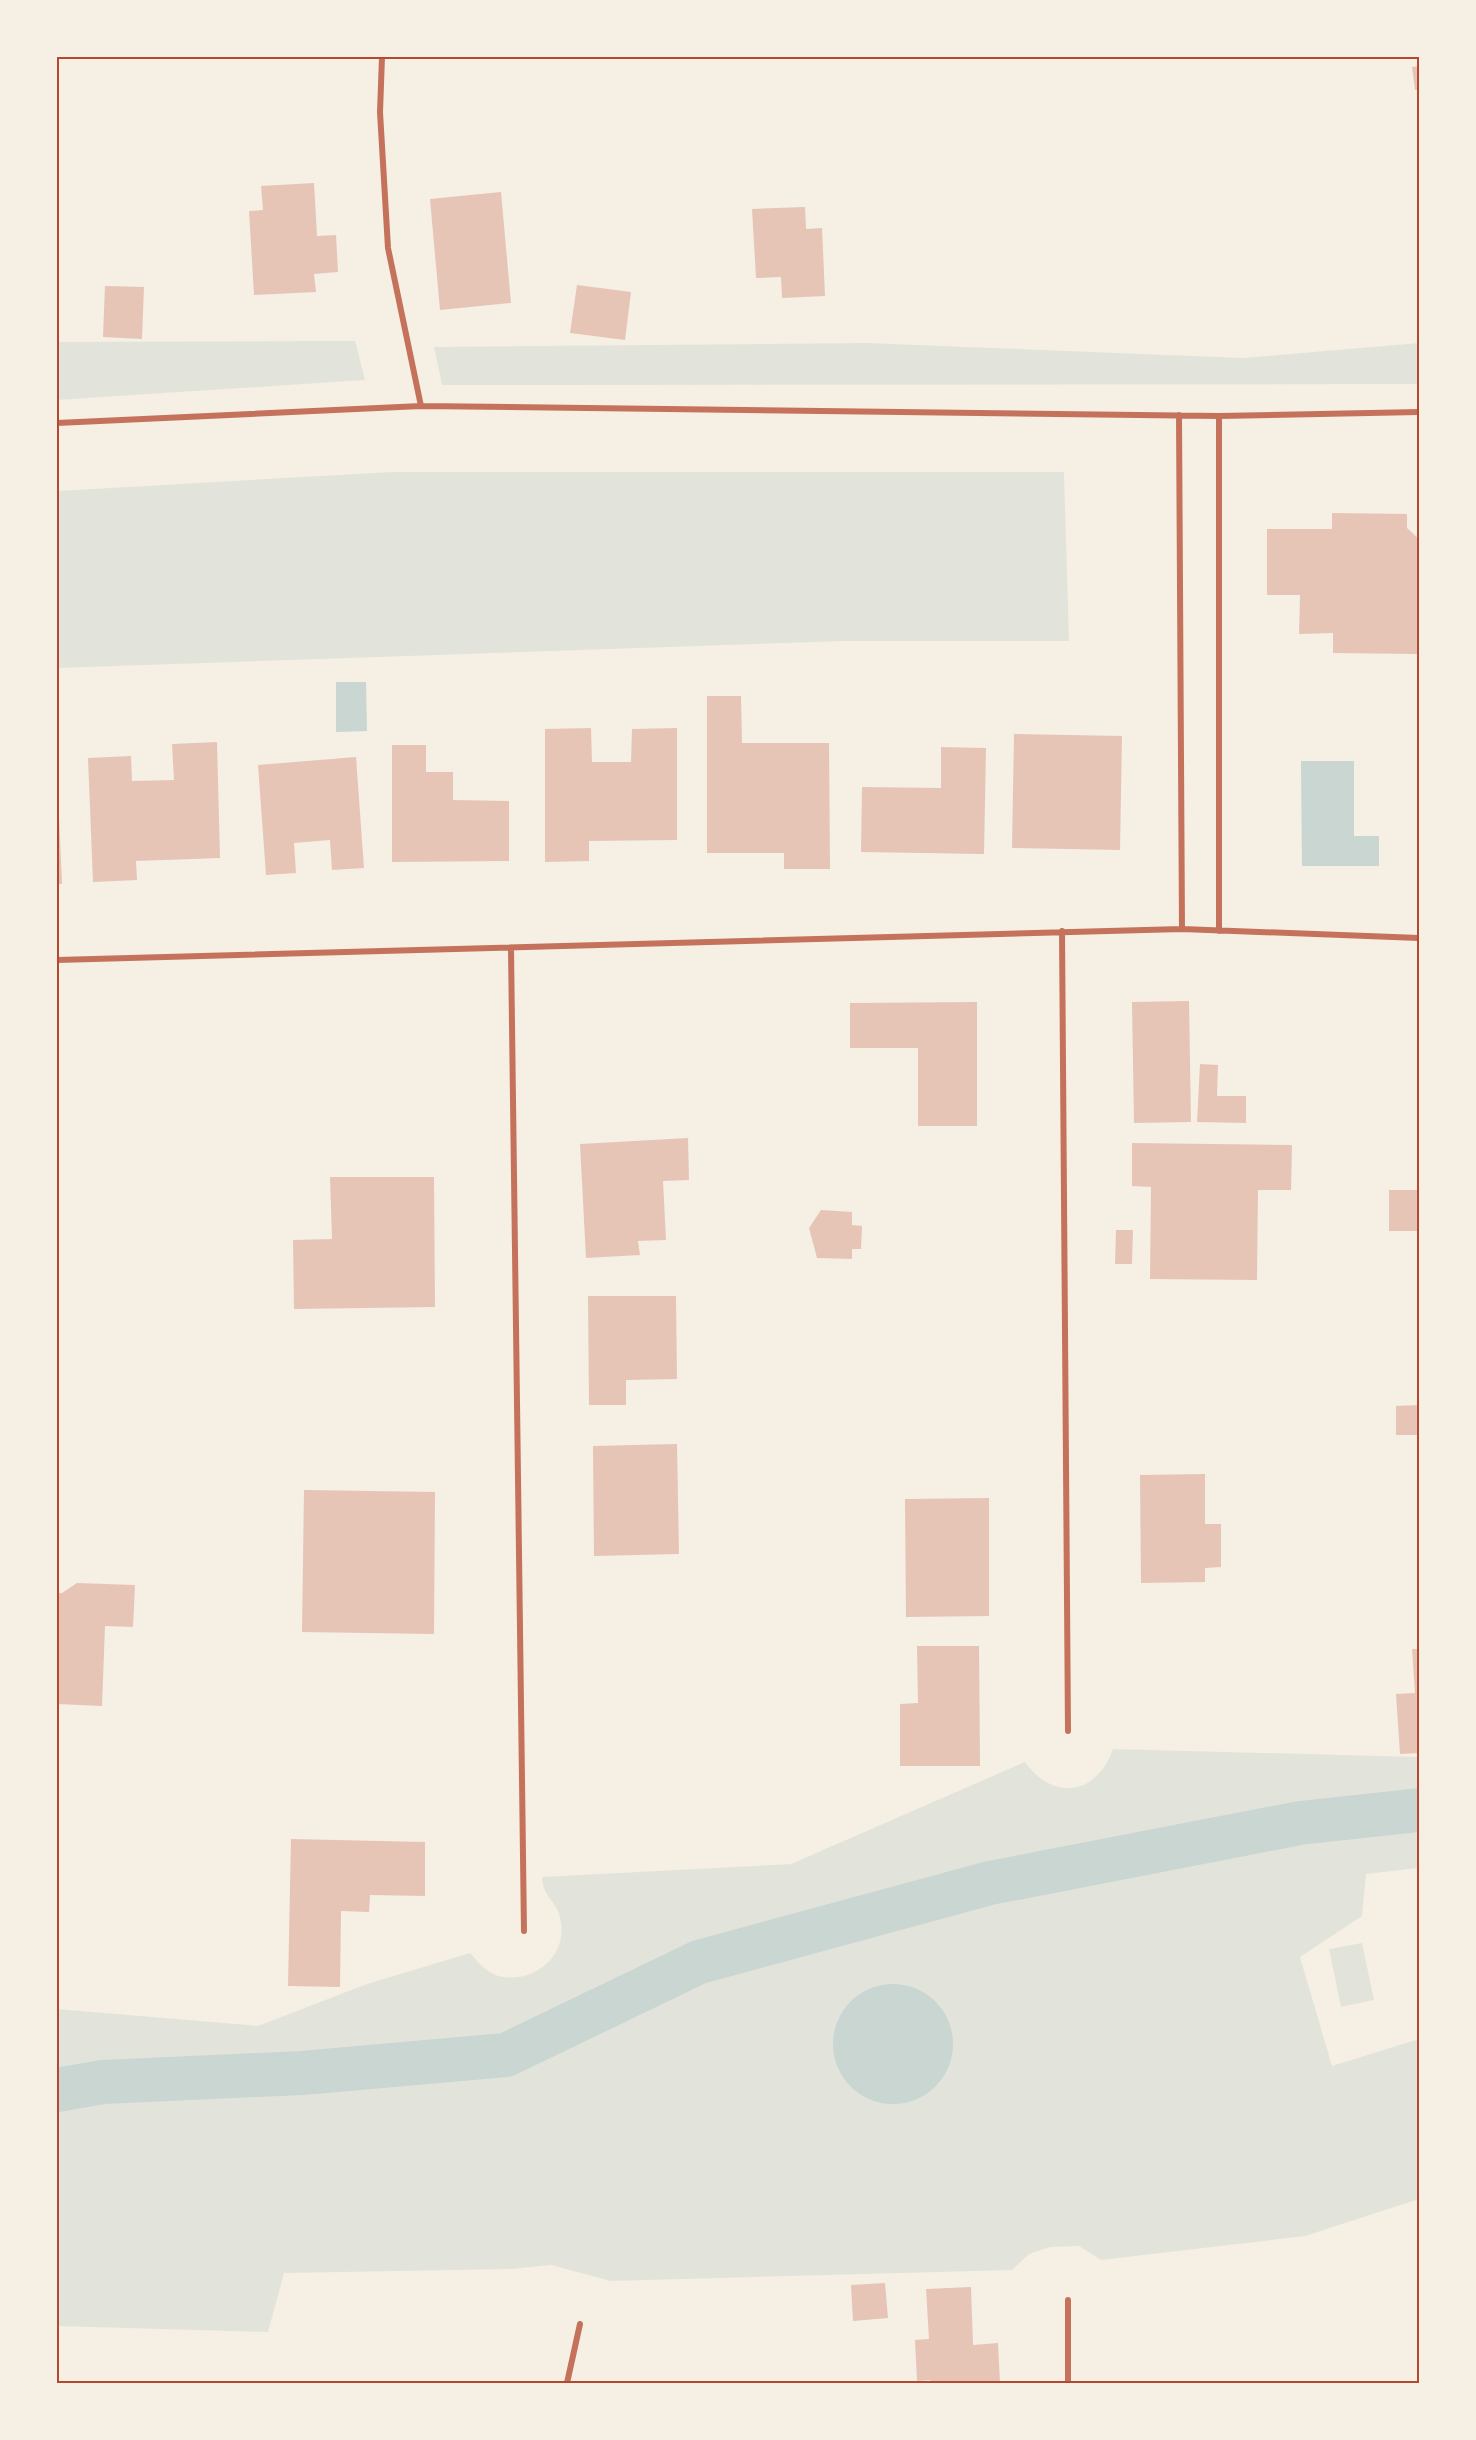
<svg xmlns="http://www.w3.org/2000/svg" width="1476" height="2440" viewBox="0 0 1476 2440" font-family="'Source Sans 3',sans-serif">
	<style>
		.green { fill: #e2e4dc }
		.water { fill: #c9d6d2 }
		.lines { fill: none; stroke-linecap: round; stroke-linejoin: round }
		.canal { stroke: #c9d6d2; stroke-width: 44 }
		.building { fill: #e6c5b7 }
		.minor { stroke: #c5725c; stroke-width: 6 }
		.neatline { fill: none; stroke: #b5482f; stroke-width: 2 }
	</style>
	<rect width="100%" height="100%" fill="#f6efe4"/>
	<!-- green -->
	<path class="green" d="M355 341 365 380 57 400V342Z
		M867 343 1243 358 1419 343V384L442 385 434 347Z
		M392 472H1064L1069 641H843L57 668V491Z
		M1113 1749 1419 1757V1868L1366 1874 1362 1916 1300 1957 1332 2066 1419 2039V2199L1305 2236 1101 2260 1079 2246 1050 2247 1029 2254 1012 2270 611 2281 551 2265 511 2269 284 2273 268 2332 57 2326V2009L258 2026 367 1984 470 1953C479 1963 488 1975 503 1977 535 1982 566 1956 561 1923 559 1901 543 1899 542 1877L791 1864 1025 1762C1054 1802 1097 1795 1113 1749Z
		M1362 1943 1374 2000 1341 2007 1329 1949Z"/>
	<!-- water -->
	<path class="water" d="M336 682H366L367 731 336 732Z
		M1301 761H1354V836H1379V866H1302Z
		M833 2044a60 60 0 1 1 120 0a60 60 0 1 1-120 0Z"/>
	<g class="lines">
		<!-- canal -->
		<path class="canal" d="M57 2090 103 2082 302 2073 506 2055 699 1962 990 1883 1300 1823 1419 1810"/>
	</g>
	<!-- building -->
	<path class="building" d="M1419 66V90H1415L1412 67Z
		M314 183 317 236 336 235 338 272 314 274 316 292 254 295 249 211 263 210 261 186Z
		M501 192 511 303 440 310 430 199Z
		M805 207 806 229 822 228 825 296 782 298 781 277 756 278 752 209Z
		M577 285 631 292 625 340 570 333Z
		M105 286 144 287 142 339 103 337Z
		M1332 513 1407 514V528L1419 539V654L1333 653V633L1299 634 1300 595H1267V529H1332Z
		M707 696H741L742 743H829L830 869H784V853H707Z
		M591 728 592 762H631L632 729 677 728V840L589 841V861L545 862V729Z
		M1014 734 1122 736 1120 850 1012 848Z
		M217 742 220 858 136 861 137 880 93 882 88 758 131 756 132 781 174 780 172 744Z
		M392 745H426V772H453V800L509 801V861L392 862Z
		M941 747 986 748 984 854 861 852 862 787 941 788Z
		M356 757 364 868 332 870 330 840 294 843 296 873 266 875 258 765Z
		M57 817H59L62 884H57Z
		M1189 1001 1191 1122 1134 1123 1132 1002Z
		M977 1002V1126H918V1048H850V1003Z
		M1200 1064 1218 1065 1217 1096H1246V1123L1197 1122Z
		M688 1138 689 1180 663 1181 666 1240 638 1241 640 1255 586 1258 580 1144Z
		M1132 1143 1292 1145 1291 1190H1258L1257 1280 1150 1279 1151 1187 1132 1186Z
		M330 1177H434L435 1307 294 1309 293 1240 332 1239Z
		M1389 1190H1419V1231H1389Z
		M821 1210 852 1212V1225L862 1226 861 1249H852V1259L817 1258 809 1228Z
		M1116 1230H1133L1132 1264H1115Z
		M588 1296H676L677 1379 626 1380V1405H589Z
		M1419 1405V1435H1396V1406Z
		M677 1444 679 1554 594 1556 593 1446Z
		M1205 1474V1524H1221V1567L1205 1568V1582L1141 1583 1140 1475Z
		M304 1490 435 1492 434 1634 302 1632Z
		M989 1498V1616L906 1617 905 1499Z
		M77 1583 135 1585 133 1627 105 1626 102 1706 57 1704V1593H62Z
		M917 1646H979L980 1766H900V1704L918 1703Z
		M1412 1649H1419V1753L1400 1754 1396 1694 1415 1693Z
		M291 1839 425 1842V1896L370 1895 369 1912 341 1911 340 1987 288 1986Z
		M885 2283 888 2318 853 2321 851 2285Z
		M971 2287 973 2345 998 2343 1000 2383H930V2380L917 2381 915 2340 929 2339 926 2289Z"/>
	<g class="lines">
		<!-- minor -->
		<path class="minor" d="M382 57 380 112 388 248 421 406
			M1179 415 1182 929
			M1219 416V931
			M57 423 421 406 1219 416 1419 412
			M1062 931 1068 1731
			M511 949 524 1931
			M57 960 1182 929 1419 938
			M1068 2300V2383
			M567 2383 580 2324"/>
	</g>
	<!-- border -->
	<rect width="1476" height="2440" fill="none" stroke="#f6efe4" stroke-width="117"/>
	<rect x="58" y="58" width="1360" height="2324" class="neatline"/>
</svg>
